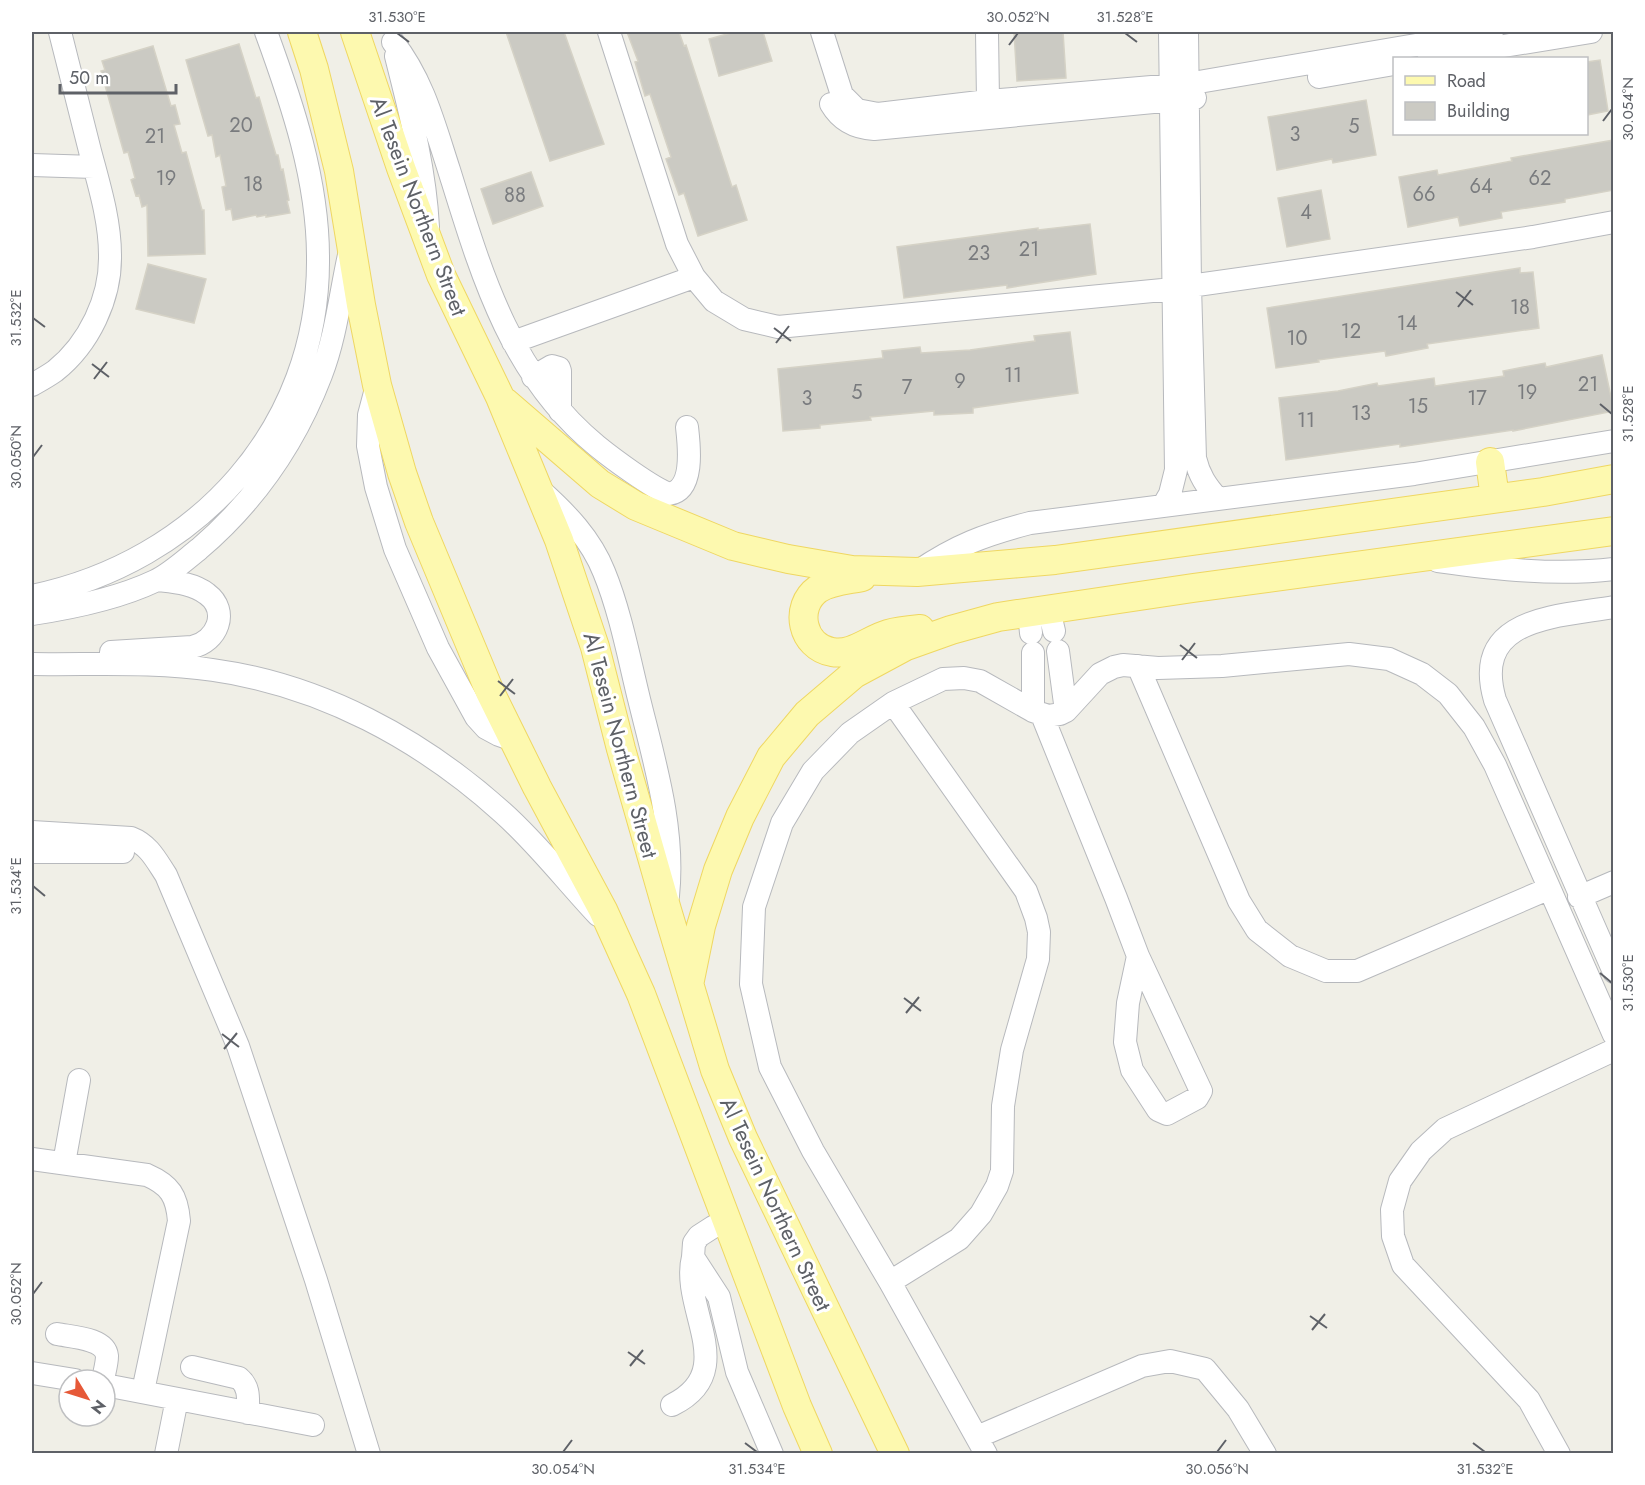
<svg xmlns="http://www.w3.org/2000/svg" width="1645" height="1485" viewBox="0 0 1645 1485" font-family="Jost,sans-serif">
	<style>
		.building { fill: #cbcac3; stroke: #d5d2c6; stroke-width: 1.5 }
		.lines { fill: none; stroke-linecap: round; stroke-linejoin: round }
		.minor-casing { stroke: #b7b9bd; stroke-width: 24 }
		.major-casing { stroke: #efd762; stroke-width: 30 }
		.minor { stroke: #fff; stroke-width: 22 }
		.major { stroke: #fdf9af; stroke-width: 28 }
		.ticks { fill: none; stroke: #5e6167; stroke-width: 2 }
		.labels { text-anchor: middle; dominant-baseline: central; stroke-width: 6; stroke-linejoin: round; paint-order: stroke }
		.number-label { font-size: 20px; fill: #797b7e }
		.street-label { font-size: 22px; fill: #5e6167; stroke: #fff }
		.neatline { fill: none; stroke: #5e6167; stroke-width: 2 }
		.ticks-label { font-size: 15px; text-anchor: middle; fill: #5e6167 }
	</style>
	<rect width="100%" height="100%" fill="#f0efe7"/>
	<!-- building -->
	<path class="building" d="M506 32H564L604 144 550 161Z
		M627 32H679L684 46 686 45 732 187 736 185 747 220 698 236 684 193 679 195 666 159 671 157 650 94 645 96 635 62 638 61Z
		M734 32H763L772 61 719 76 709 39Z
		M1014 32H1063L1066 78 1017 81Z
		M239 44 256 98 259 97 276 155H278L281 170 283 169 289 200 287 201 290 213 266 217V215L257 217 256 215 233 220 231 209 226 210 222 187 226 186 220 155 216 157 212 135 208 136 186 60Z
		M153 46 171 106 175 105 180 124 174 125 182 153 186 152 202 210H204L205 254 148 256 147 205 142 207 139 195 136 196 131 180 135 178 128 152 124 153 101 71 105 70 102 61Z
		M1600 60 1608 111 1587 115V62Z
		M1366 100 1376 155 1333 163 1332 159 1277 170 1268 117Z
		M1614 140V190L1565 199V202L1501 212 1502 218 1460 226 1458 217 1408 227 1399 177 1437 170 1438 175 1512 161 1511 158Z
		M531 172 543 206 493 224 481 189Z
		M1321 190 1330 239 1287 247 1278 198Z
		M1090 224 1096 274 1007 288V285L904 298 897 247 1038 228V230Z
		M148 264 206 279 194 323 136 309Z
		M1520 268V273L1533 272 1539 328 1427 344 1428 348 1386 356 1385 351 1318 360 1319 362 1276 368 1267 308Z
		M1070 332 1078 393 973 408V413L934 415V411L870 417 871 420 820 425V428L783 431 778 369 883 358 882 351 920 347 921 353 970 350 1035 341 1034 336Z
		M1602 355 1614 411 1513 431V430L1400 447V444L1286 460 1279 398 1338 391 1377 383 1378 386 1434 378 1435 386 1504 376 1503 371 1545 363 1546 367Z"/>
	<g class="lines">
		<defs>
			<path id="minor" d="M609 32 677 244 694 277 714 301 744 319 778 327 1173 289
				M822 32 842 95 857 110 878 114 988 101 1187 84 1492 32
				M987 32 988 101
				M1187 32 1190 286 1195 458C1199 475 1206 486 1218 499
				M393 42C423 80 434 124 449 170 481 273 510 375 597 446 613 459 651 487 669 494 695 490 689 445 687 427
				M396 56C410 112 425 168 428 227
				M1429 58 1591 32
				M1319 77 1394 64
				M831 104C841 121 855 128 874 129L1195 98
				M32 165 94 167
				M1190 286 1533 237 1614 222
				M513 342 694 277
				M533 377 552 366 559 368 560 371V411
				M32 385C39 381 48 376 55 371 89 344 111 298 110 255 110 220 99 185 90 151 80 111 70 71 60 32
				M377 385 369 415 368 446 376 487 395 549 438 648 476 717 486 728 499 735 513 740
				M540 490C566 513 591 539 604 572 620 611 629 658 639 699 655 764 675 829 668 896
				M1163 506 1170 494 1176 470 1170 32
				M1438 561C1496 569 1555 576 1614 569
				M917 572C957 545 984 535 1030 523L1414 474 1614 441
				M32 596C196 562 320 429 318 257 318 180 292 103 266 32
				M1614 607C1556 617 1471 617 1495 700L1614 972
				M1049 610 1054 631
				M1029 612 1031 633
				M32 614C72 608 117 599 155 581 170 574 185 560 199 549 254 502 295 443 321 375 336 336 340 296 349 255
				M1058 651 1066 711
				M111 652 192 647C217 642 230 611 207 594 193 583 174 582 157 580
				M32 664C91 665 154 661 213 670 321 685 421 739 502 812 537 843 566 881 598 915
				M1138 666 1239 901 1257 930 1290 956 1326 971H1357L1548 889
				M1033 711V653
				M1042 715 1116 898 1138 956
				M32 832 131 838C149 845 156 860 166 875L238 1046 316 1280 369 1454
				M32 852H123
				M1579 897 1614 882
				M1138 956 1201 1091 1197 1098 1167 1114 1158 1110 1132 1070 1125 1042 1128 1003Z
				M32 1159 147 1175C170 1185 177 1196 179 1221L143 1391
				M64 1163 79 1080
				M727 1220 713 1227 699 1236 694 1243 693 1257 719 1297 737 1372 772 1454
				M890 1282 959 1239 981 1214 997 1186 1002 1171 1003 1106 1012 1050 1038 959 1039 932 1036 918 1026 891 893 703
				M57 1334C72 1337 105 1338 107 1356 107 1364 104 1373 103 1380
				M192 1367 239 1378C250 1387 248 1399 248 1413
				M32 1373 75 1380
				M105 1385 313 1425
				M672 1405C741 1371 680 1309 693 1257
				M977 1437 1142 1366 1170 1361 1205 1369 1238 1409 1265 1454
				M166 1454 177 1399
				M986 1454 890 1282 813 1151 770 1067 751 984 754 907 782 823 813 771 850 733 893 703 943 679 964 678 980 681 1033 711 1048 716 1060 714 1066 711 1100 674 1114 667 1123 665 1158 668 1222 666 1349 654 1389 659 1422 674 1448 694 1474 727 1495 765 1614 1035
				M1559 1454 1529 1400 1403 1265 1393 1236 1392 1210 1400 1181 1421 1151 1445 1129 1614 1050"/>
			<path id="major" d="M302 32 314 69 339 171 361 305 377 385 402 473 419 522 490 692 537 787 603 910 641 994 797 1406 818 1454
				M355 32 401 168 441 275 500 397 559 540 595 647 621 749 667 910 715 1070 743 1138 895 1454
				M505 402 600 484 636 506 733 546 788 559 852 570 917 572 1055 560 1543 492 1614 479
				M1490 462 1495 498
				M862 577C848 580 830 581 818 589 793 607 802 647 832 652 852 656 870 639 888 634 898 631 909 630 920 629
				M690 980 701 926 718 870 740 817 771 757 807 714 854 674 906 646 951 630 998 617 1193 588 1614 531"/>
		</defs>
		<!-- minor casing -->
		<use href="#minor" class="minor-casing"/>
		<!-- major casing -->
		<use href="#major" class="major-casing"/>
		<!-- minor -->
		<use href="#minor" class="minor"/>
		<!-- major -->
		<use href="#major" class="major"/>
	</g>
	<!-- ticks -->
	<path class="ticks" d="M397 33 409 42M1125 33 1137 42M1009 45 1018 33M1603 121 1612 109M1456 292 1473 305M1458 307 1471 290M33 318 45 327M774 328 791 341M776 343 789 326M92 364 109 377M94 379 107 362M1600 404 1612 414M33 457 42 445M1180 645 1197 658M1182 660 1195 643M498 681 515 694M500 696 513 679M33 886 45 896M1600 973 1612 983M904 998 921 1011M906 1013 919 997M222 1034 239 1047M224 1049 237 1033M33 1294 42 1282M1310 1316 1327 1328M1312 1330 1325 1314M628 1352 645 1364M630 1366 643 1350M745 1443 757 1452M1473 1443 1485 1452M563 1452 572 1440M1217 1452 1226 1440"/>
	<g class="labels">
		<!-- number labels -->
		<g class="number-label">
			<text x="241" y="125">20</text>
			<text x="1354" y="126">5</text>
			<text x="1295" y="134">3</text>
			<text x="155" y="136">21</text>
			<text x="166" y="178">19</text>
			<text x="1540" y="178">62</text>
			<text x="253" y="184">18</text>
			<text x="1481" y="186">64</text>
			<text x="1424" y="194">66</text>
			<text x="515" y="195">88</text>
			<text x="1306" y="212">4</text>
			<text x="1029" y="249">21</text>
			<text x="979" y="253">23</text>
			<text x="1520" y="307">18</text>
			<text x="1407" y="323">14</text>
			<text x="1351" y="331">12</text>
			<text x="1297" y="338">10</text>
			<text x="1013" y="375">11</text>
			<text x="960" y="381">9</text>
			<text x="1588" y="384">21</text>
			<text x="907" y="387">7</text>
			<text x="857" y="392">5</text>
			<text x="1527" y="392">19</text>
			<text x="807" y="398">3</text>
			<text x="1477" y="398">17</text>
			<text x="1418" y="406">15</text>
			<text x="1361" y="413">13</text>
			<text x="1306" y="420">11</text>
		</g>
		<!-- street labels -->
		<g class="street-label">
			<text transform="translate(419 206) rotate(69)">Al Tesein Northern Street</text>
			<text transform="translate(621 745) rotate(75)">Al Tesein Northern Street</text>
			<text transform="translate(776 1204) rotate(65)">Al Tesein Northern Street</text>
		</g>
	</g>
	<!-- border -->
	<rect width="1645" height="1485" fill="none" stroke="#ffffff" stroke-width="66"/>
	<!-- legend -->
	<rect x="1393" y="57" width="195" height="78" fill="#ffffff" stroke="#bfc0c2" stroke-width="1.5"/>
	<rect x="1405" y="76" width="30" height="9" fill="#fdf9af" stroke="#bfc0c2" stroke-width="1.5"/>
	<text x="1447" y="87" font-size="18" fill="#5e6167">Road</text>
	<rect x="1405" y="102" width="30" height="18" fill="#cbcac3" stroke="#bfc0c2" stroke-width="1.5"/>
	<text x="1447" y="117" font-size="18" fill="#5e6167">Building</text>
	<!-- north arrow -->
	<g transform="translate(87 1398) rotate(128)"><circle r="28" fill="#ffffff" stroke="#bfc0c2" stroke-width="1.5"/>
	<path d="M0-4.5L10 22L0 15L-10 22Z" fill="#e65938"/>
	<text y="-9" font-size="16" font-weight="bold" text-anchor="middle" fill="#5e6167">N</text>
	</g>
	<!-- scale -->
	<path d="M60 84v9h116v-9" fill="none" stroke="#5e6167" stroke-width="3"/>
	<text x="69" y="84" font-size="18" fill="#5e6167" stroke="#ffffff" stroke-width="4.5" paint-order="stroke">50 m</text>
	<rect x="33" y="33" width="1579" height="1419" class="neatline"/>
	<g class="ticks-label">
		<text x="397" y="22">31.530°E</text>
		<text x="1018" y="22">30.052°N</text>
		<text x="1125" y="22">31.528°E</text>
		<text transform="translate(1628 109) rotate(-90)" y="5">30.054°N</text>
		<text transform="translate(16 318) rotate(-90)" y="5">31.532°E</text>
		<text transform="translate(1628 414) rotate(-90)" y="5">31.528°E</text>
		<text transform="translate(16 457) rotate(-90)" y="5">30.050°N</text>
		<text transform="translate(16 886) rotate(-90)" y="5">31.534°E</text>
		<text transform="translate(1628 983) rotate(-90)" y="5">31.530°E</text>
		<text transform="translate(16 1294) rotate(-90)" y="5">30.052°N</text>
		<text x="563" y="1474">30.054°N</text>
		<text x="757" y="1474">31.534°E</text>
		<text x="1217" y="1474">30.056°N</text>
		<text x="1485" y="1474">31.532°E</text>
	</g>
</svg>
